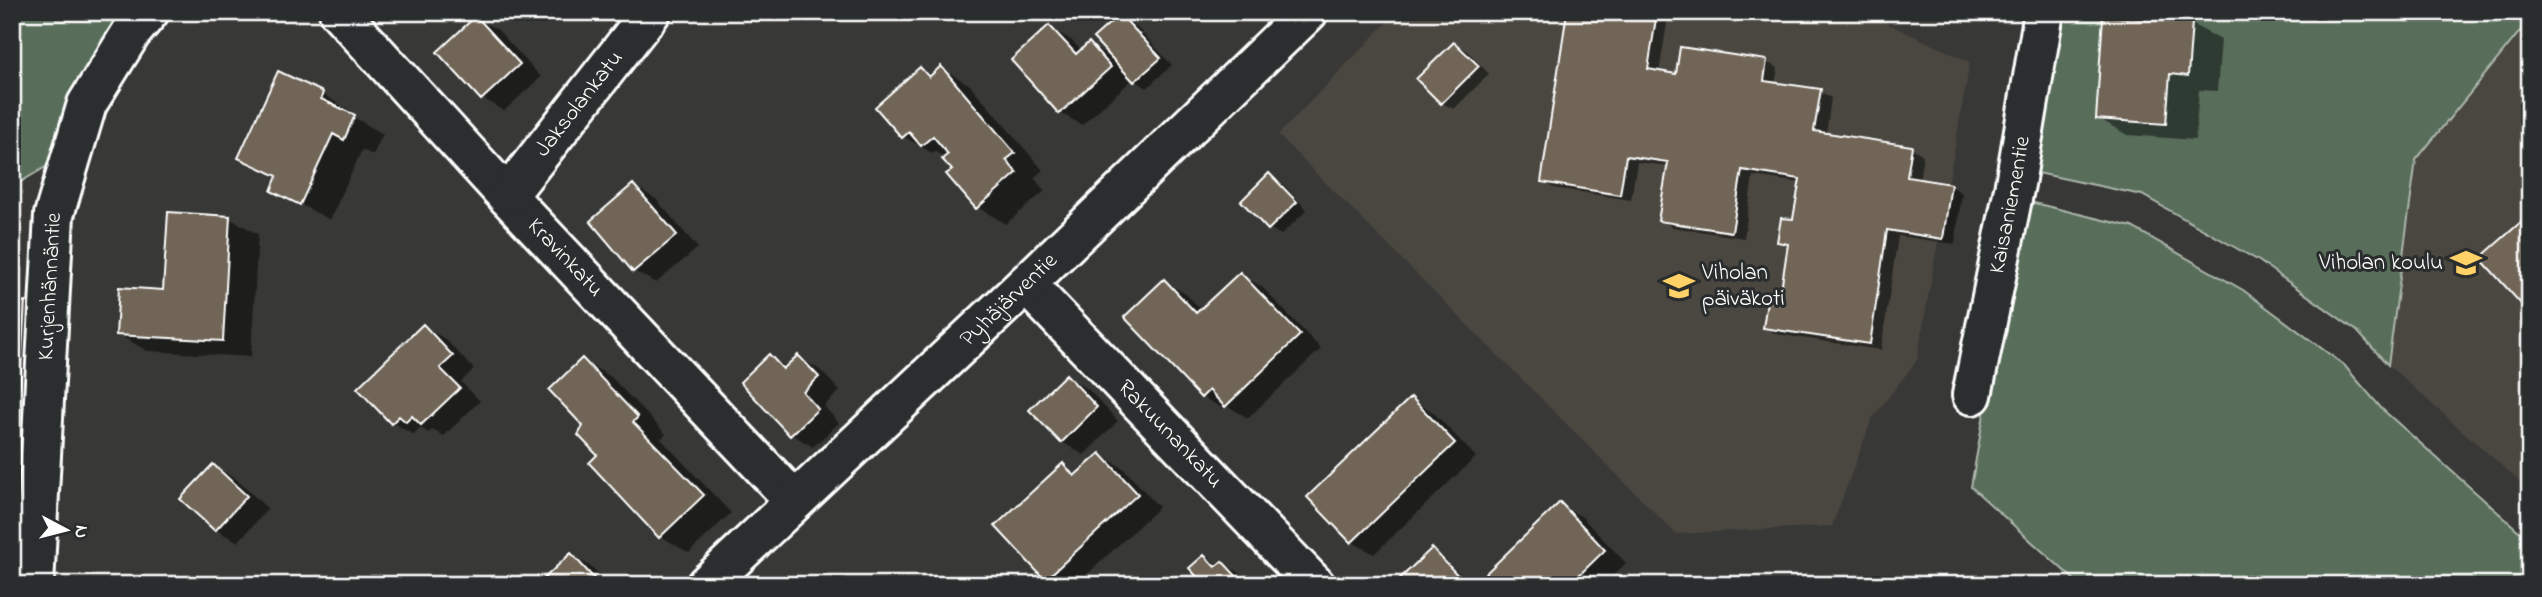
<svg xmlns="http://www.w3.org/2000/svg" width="2542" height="597" viewBox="0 0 2542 597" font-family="'Indie Flower',sans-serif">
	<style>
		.built { fill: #494640 }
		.green { fill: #586e5a; stroke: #acb6ac; stroke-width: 2 }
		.shadow { fill: #0007 }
		.building { fill: #706557; stroke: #fff; stroke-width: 2 }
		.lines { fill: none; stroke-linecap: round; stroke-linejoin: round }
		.minor-casing { stroke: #fff; stroke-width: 44 }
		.minor { stroke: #2a2d2e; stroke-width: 38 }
		.labels { text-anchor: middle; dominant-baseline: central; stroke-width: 6; stroke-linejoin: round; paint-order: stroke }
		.street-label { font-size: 23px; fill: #fff; stroke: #2a2d2e }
		.poi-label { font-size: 23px; fill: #fff; stroke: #2a2d2e; text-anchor: end }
	</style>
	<rect width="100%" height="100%" fill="#383836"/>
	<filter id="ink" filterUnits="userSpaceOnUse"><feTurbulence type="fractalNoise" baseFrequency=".0143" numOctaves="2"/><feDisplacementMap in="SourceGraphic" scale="14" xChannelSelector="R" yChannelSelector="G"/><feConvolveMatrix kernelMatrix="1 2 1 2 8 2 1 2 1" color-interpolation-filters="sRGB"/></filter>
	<g filter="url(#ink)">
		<!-- built -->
		<path class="built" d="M1397 12H1863L1970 62 1917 360 1872 419 1832 526 1676 534 1278 135Z
			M2530 19V491L2388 365 2416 160Z"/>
		<!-- green -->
		<path class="green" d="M12 12H127L54 162 12 187Z
			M2056 12H2530V19L2416 160 2388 365 2357 331 2259 261 2142 195 2028 171Z
			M2022 200 2132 227 2243 290 2344 365 2382 409 2530 541V585H2080L1971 487Z"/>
		<!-- shadow -->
		<path class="shadow" d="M1569 12H1660L1668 17 1659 73 1678 76 1766 62 1778 68 1775 84 1820 91 1831 98 1826 135 1912 148 1923 155 1919 181 1951 186 1962 193 1955 244 1898 236 1881 350 1776 334 1765 327 1780 305 1789 247 1779 241 1795 221 1801 183 1753 176 1744 238 1672 227 1660 220 1669 166 1637 162 1631 200 1554 188 1543 181Z
			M1120 16 1132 22 1172 65 1147 88 1133 79 1082 125 1060 113 1013 61 1049 27 1071 40 1082 51 1089 44 1112 58Z
			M476 18 498 30 541 77 504 111 482 98Z
			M2192 24 2221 40 2217 91 2199 90 2195 140 2127 135 2098 118Z
			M1454 44 1466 50 1489 74 1454 109 1442 103 1419 79Z
			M941 68 970 85 1043 170 1034 178 1045 191 1006 224 977 207 946 158 934 151 932 153 903 136 921 70 932 76Z
			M322 94 351 111 350 115 383 134 373 155 362 150 330 220 273 190 278 178 240 157Z
			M1270 176 1281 182 1307 210 1281 235 1269 228Z
			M634 186 656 199 698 248 656 283 634 271Z
			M229 218 258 234 251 357 147 351 118 334 165 292Z
			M1240 274 1262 287 1321 349 1248 418 1227 406 1224 409 1202 397 1164 281 1186 294 1202 310Z
			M12 303 24 304 46 316 42 397 12 396Z
			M423 326 445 339 474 369 461 382 480 401 444 436 432 430 429 433 420 428 414 435 392 422Z
			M769 357 787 367 798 357 820 370 840 391 824 406 839 423 813 447 791 434Z
			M582 360 611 377 666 434 661 439 731 513 689 553 660 536 599 455 586 426Z
			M1066 377 1088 389 1118 421 1084 455 1062 442Z
			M1411 399 1433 412 1476 457 1374 554 1352 542Z
			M1100 455 1122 467 1159 507 1076 585H1057L1046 579 998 526 1063 466 1079 475Z
			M213 466 235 478 268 509 238 542 216 530Z
			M1560 505 1582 517 1626 563 1604 585H1495Z
			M1432 550 1443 557 1470 585H1396Z
			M571 555 593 568 609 585H539Z
			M1205 557 1220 566 1223 563 1245 576 1253 585H1194L1201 579Z"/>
		<!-- building -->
		<path class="building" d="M1567 12H1657L1648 69 1676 74 1680 47 1767 60 1764 81 1821 89 1814 131 1912 146 1907 177 1951 184 1943 239 1887 230 1870 344 1763 328 1767 301 1779 303 1788 244 1777 242 1781 218 1793 219 1800 179 1742 170 1732 232 1658 221 1668 162 1626 156 1620 195 1541 182Z
			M1120 14 1161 58 1134 82 1093 38Z
			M476 16 520 64 481 100 437 52Z
			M2103 16 2192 22 2188 76 2170 74 2166 124 2096 119Z
			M1049 25 1076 54 1089 42 1111 67 1059 114 1011 60Z
			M1454 42 1479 66 1441 104 1416 79Z
			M941 66 1015 153 1006 160 1017 173 976 209 946 174 952 170 942 159 948 154 933 136 921 146 909 132 902 138 875 107 920 67 929 77Z
			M278 71 323 92 321 99 355 115 344 140 333 134 300 205 271 191 277 176 238 158Z
			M1269 173 1297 202 1268 230 1241 201Z
			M633 184 677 235 633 272 590 221Z
			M168 212 230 216 223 341 116 335 119 287 163 290Z
			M2530 214V314L2480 258Z
			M1240 272 1300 335 1225 407 1209 390 1201 398 1124 317 1164 279 1196 313Z
			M12 301 25 302 20 386 12 385Z
			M423 324 453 356 440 368 460 388 421 425 412 416 406 422 399 416 391 424 357 388Z
			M769 354 783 369 798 355 819 377 803 392 818 409 790 436 740 382Z
			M582 358 638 417 633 422 704 495 659 538 589 463 597 455 578 435 583 426 549 390Z
			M1066 374 1097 407 1061 443 1029 410Z
			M1411 397 1455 443 1351 543 1307 497Z
			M1100 453 1138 494 1045 580 995 526 1063 463 1074 476Z
			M213 464 247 496 215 531 180 499Z
			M1560 502 1605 550 1569 585H1492L1483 576Z
			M1432 548 1467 585H1393Z
			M571 553 600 585H537Z
			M1204 555 1215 567 1222 561 1242 582 1238 585H1192L1199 579 1189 568Z"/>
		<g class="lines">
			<defs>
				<g id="minor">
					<path id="s1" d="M339 12 507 196 795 501"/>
					<path id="s2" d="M507 196 651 12"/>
					<path id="s3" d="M1026 284 1315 585"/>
					<path id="s4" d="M1972 395 2015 184 2044 12"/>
					<path id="s5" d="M34 585 54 215 87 104 131 33 149 12"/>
					<path id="s6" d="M706 585 1026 284 1308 12"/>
				</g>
			</defs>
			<!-- minor casing -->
			<use href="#minor" class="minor-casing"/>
			<!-- minor -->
			<use href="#minor" class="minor"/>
		</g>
	</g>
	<!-- icons -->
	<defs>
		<symbol id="school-bare" viewBox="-9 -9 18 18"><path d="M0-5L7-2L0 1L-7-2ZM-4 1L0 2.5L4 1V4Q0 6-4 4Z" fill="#ffd166" stroke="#2a2d2e" stroke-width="2.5" paint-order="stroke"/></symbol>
	</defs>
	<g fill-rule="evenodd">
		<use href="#school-bare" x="2444" y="241" width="44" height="44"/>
		<use href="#school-bare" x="1657" y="264" width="44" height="44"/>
	</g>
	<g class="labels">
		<!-- street labels -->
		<g class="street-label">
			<text stroke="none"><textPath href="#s2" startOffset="117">Jaksolankatu</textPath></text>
			<text stroke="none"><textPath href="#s4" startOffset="194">Kaisaniementie</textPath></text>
			<text stroke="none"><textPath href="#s1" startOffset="334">Kravinkatu</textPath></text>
			<text stroke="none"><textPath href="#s5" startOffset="299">Kurjenhännäntie</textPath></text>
			<text stroke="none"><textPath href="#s6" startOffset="416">Pyhäjärventie</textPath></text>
			<text stroke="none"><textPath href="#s3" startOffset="208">Rakuunankatu</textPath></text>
		</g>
		<!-- poi labels -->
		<g class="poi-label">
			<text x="2443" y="263">Viholan koulu</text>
			<text x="1702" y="273" text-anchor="start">Viholan<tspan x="1702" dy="26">päiväkoti</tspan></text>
		</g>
	</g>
	<!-- margin -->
	<rect width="2542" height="597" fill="none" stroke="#2a2d2e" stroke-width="42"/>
	<rect x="21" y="21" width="2500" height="555" fill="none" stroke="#fff" stroke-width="2.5" filter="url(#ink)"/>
	<!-- north arrow -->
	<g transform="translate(66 530) rotate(97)" stroke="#2a2d2e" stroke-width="5" paint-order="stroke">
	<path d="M0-5L12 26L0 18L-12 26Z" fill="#ffffff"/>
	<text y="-10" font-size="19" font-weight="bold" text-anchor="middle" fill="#ffffff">N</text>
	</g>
</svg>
